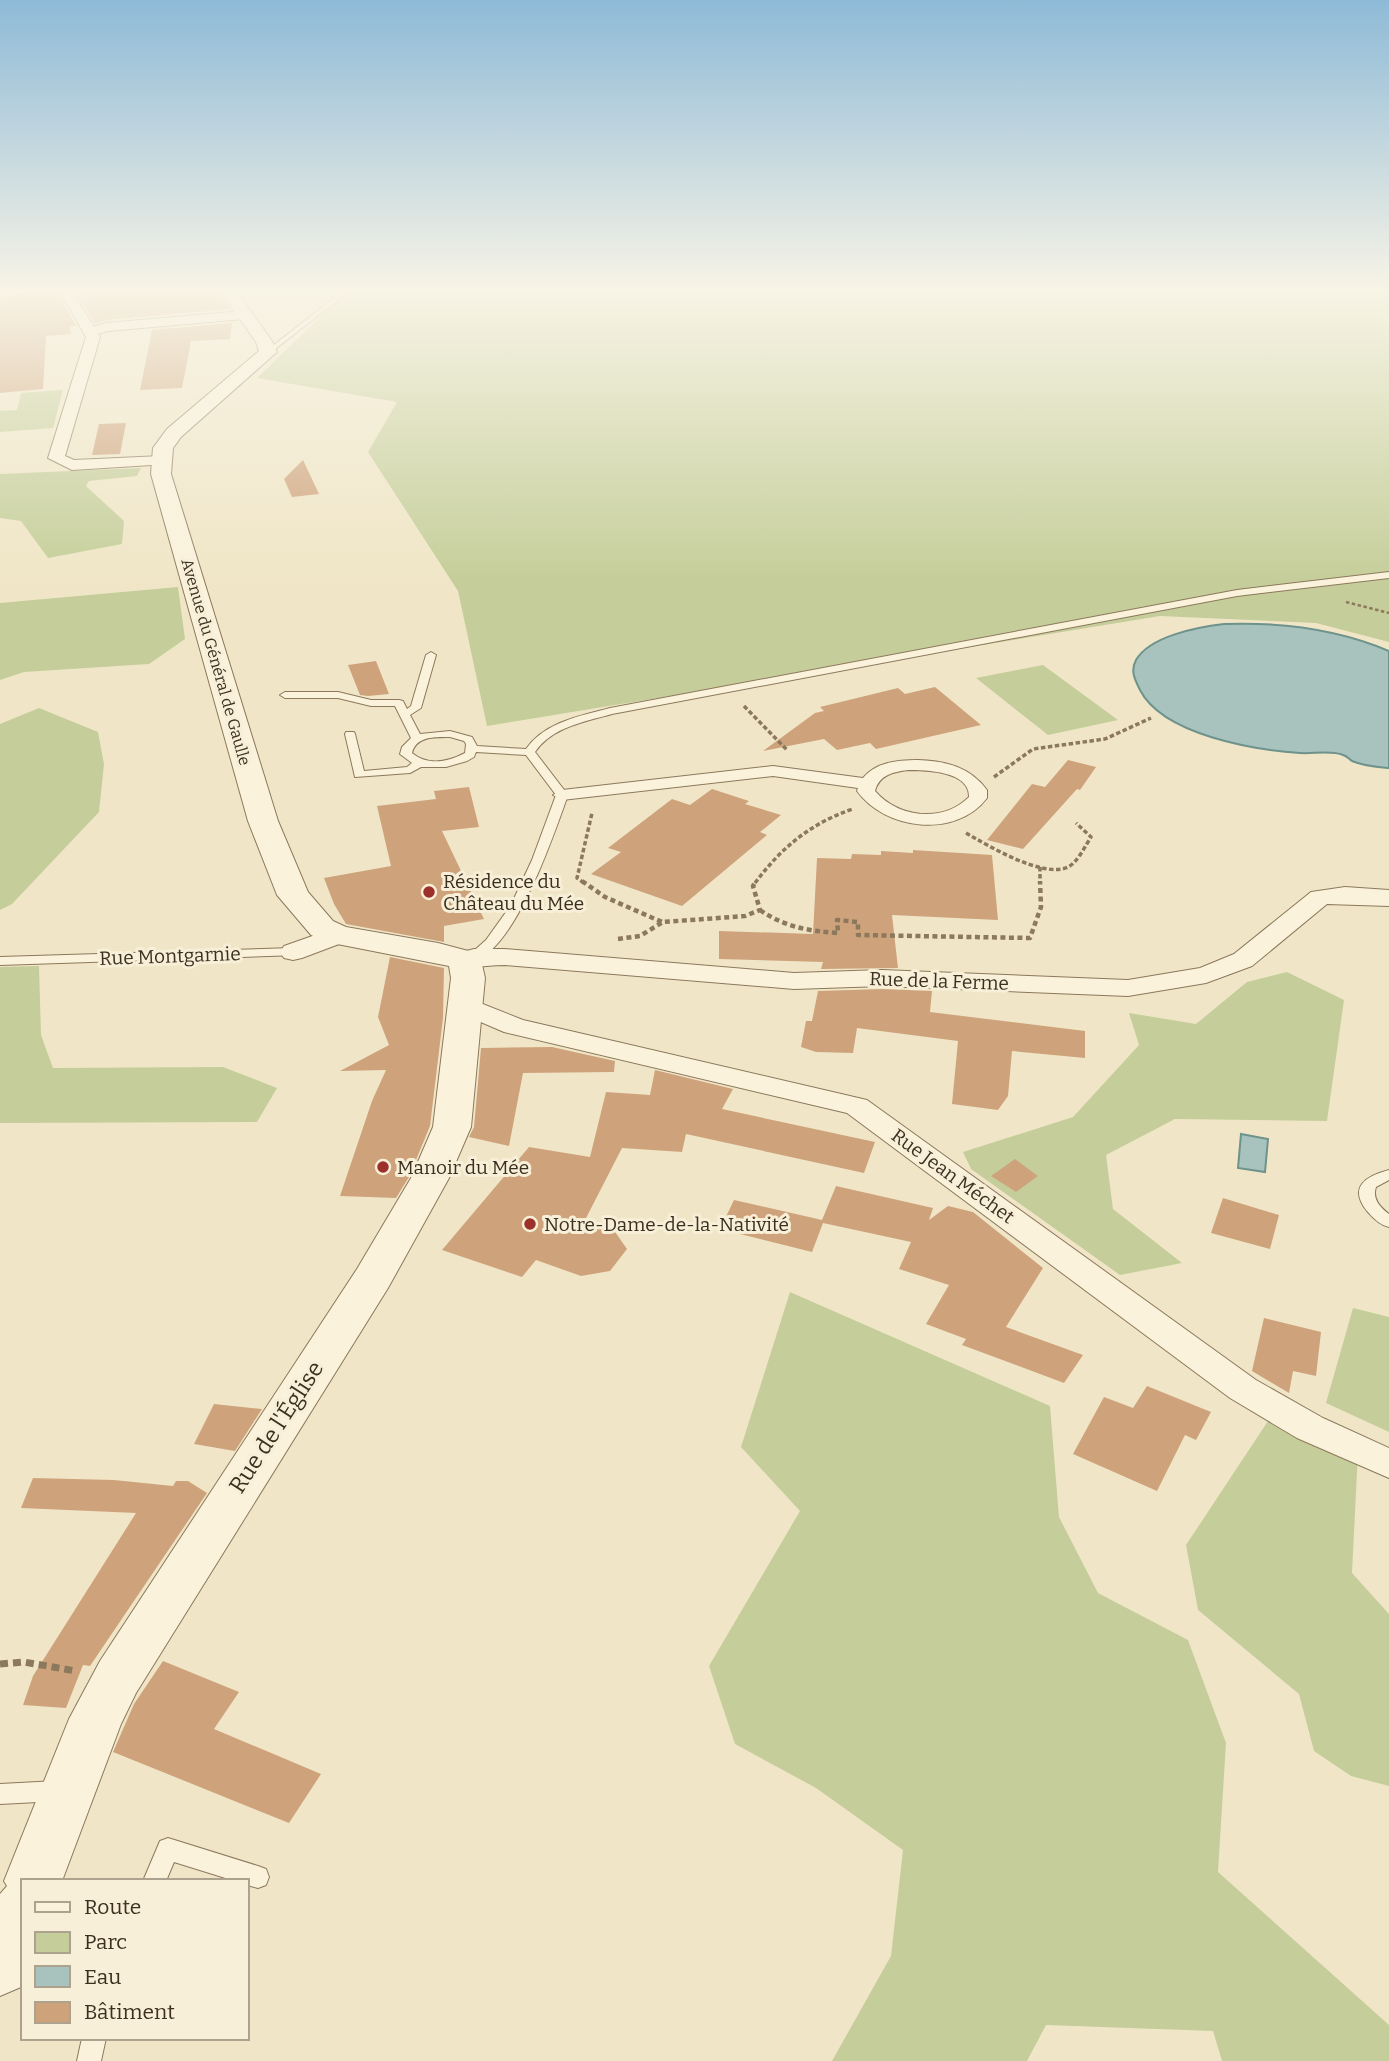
<svg xmlns="http://www.w3.org/2000/svg" width="1389" height="2061" viewBox="0 0 1389 2061" font-family="Bitter,serif">
	<style>
		.green { fill: #c5ce9a }
		.water { fill: #a8c3bd; stroke: #6e928c; stroke-width: 2 }
		.building { fill: #cea37c }
		.lines { fill: none; stroke-linecap: round; stroke-linejoin: round }
		.service-casing { stroke: #8c785c; stroke-width: 2 }
		.pedestrian-casing { stroke: #8c785c; stroke-width: 2 }
		.minor-casing { stroke: #8c785c; stroke-width: 2 }
		.tertiary-casing { stroke: #8c785c; stroke-width: 2 }
		.path-far3 { stroke: #8c785c; stroke-width: 2.5; stroke-dasharray: 3.5 2.5; stroke-linecap: butt }
		.path-far2 { stroke: #8c785c; stroke-width: 3.5; stroke-dasharray: 4.5 2.5; stroke-linecap: butt }
		.path-far1 { stroke: #8c785c; stroke-width: 4.5; stroke-dasharray: 5 3.5; stroke-linecap: butt }
		.path { stroke: #8c785c; stroke-width: 7; stroke-dasharray: 8 5; stroke-linecap: butt }
		.service { fill: #faf2db; fill-rule: evenodd }
		.pedestrian { fill: #faf2db; fill-rule: evenodd }
		.minor { fill: #faf2db; fill-rule: evenodd }
		.tertiary { fill: #faf2db; fill-rule: evenodd }
		.poi-dot { fill: #9c302a; stroke: #f7efd7; stroke-width: 2.5 }
		.labels { text-anchor: middle; dominant-baseline: central; stroke-width: 6; stroke-linejoin: round; paint-order: stroke }
		.far-street-label { font-size: 16px; fill: #3c2f20; stroke: #f7efd7 }
		.poi-label { font-size: 19px; fill: #3c2f20; stroke: #f7efd7; text-anchor: start }
		.street-label { font-size: 19px; fill: #3c2f20; stroke: #f7efd7 }
		.near-street-label { font-size: 23px; fill: #3c2f20; stroke: #f7efd7 }
	</style>
	<rect width="100%" height="100%" fill="#f0e6c7"/>
	<!-- green -->
	<path class="green" d="M345 293H1389V642L1316 623 1160 616 487 726 458 591 368 452 397 402 257 378Z
		M63 390 53 428 0 432V411L17 410 21 393Z
		M141 468 137 476 89 481 86 486 124 521 122 544 48 558 21 521 0 518V474Z
		M178 587 185 639 149 664 24 672 0 680V603Z
		M1043 665 1118 720 1048 735 976 678Z
		M39 708 98 732 104 764 99 812 12 904 0 910V724Z
		M39 966 41 1035 53 1068 223 1067 277 1088 257 1122 0 1123V967Z
		M1287 972 1344 1000 1327 1121 1175 1119 1106 1155 1113 1209 1182 1263 1120 1275 971 1169 963 1152 1073 1117 1139 1045 1129 1013 1196 1024 1247 982Z
		M790 1292 1050 1406 1059 1517 1098 1593 1188 1640 1226 1743 1218 1872 1389 2025V2061H1222L1213 2031 1046 2025 1027 2061H832L891 1956 903 1850 816 1788 735 1744 709 1666 800 1511 741 1447Z
		M1353 1308 1389 1317V1432L1326 1403Z
		M1270 1418 1358 1452 1352 1573 1389 1614V1786L1351 1776 1314 1751 1299 1694 1198 1610 1186 1545Z"/>
	<!-- water -->
	<path class="water" d="M1224 624C1280 622 1337 629 1389 651V768C1377 767 1363 766 1352 761 1349 759 1347 756 1343 755 1332 750 1313 754 1300 753 1255 750 1163 735 1140 690 1135 680 1130 671 1136 660 1150 636 1198 627 1224 624Z
		M1241 1134 1268 1139 1265 1172 1238 1168Z"/>
	<!-- building -->
	<path class="building" d="M27 293H58L76 326H70L71 334 46 336 43 389 0 393V297Z
		M76 293H219L230 309 106 320 95 324Z
		M232 323 230 339 191 341 182 388 140 390 152 330Z
		M126 423 120 454 92 455 99 424Z
		M303 460 319 494 292 497 284 479Z
		M376 661 389 694 368 696 360 695 348 665Z
		M935 687 981 725 876 749 870 743 837 750 824 739 763 751 815 713 824 711 820 707 898 688 905 694Z
		M1068 760 1096 767 1080 790 1077 789 1023 849 987 840 1032 784 1045 787Z
		M469 787 479 827 442 831 484 919 444 926V942L346 924 334 904 324 878 391 866 377 806 436 799 434 791Z
		M712 789 749 801 745 804 781 815 760 832 767 835 682 906 591 874 621 852 608 848 672 799 690 805Z
		M913 850 992 855 998 920 892 915 898 968 821 969 823 962 719 959V931L813 934 817 858 851 859 852 854 881 855V851L913 853Z
		M390 957 444 968 443 1018 430 1126 409 1177 396 1198 340 1196 372 1101 386 1070 340 1071 389 1045 378 1017Z
		M882 989 932 991 930 1012 1085 1031V1058L1012 1051 1008 1096 998 1110 952 1104 958 1041 857 1028 853 1053 816 1052 801 1047 806 1021H812L818 991Z
		M552 1047 615 1061 614 1072 523 1073 509 1146 469 1137 474 1127 481 1048Z
		M655 1070 733 1089 722 1109 875 1142 864 1173 686 1134 682 1152 622 1148 585 1220 613 1229 627 1249 610 1271 581 1276 536 1260 522 1277 442 1250 529 1147 590 1157 606 1092 650 1095Z
		M1015 1159 1038 1176 1016 1192 991 1176Z
		M836 1186 933 1208 929 1220 948 1206 973 1212 1043 1268 1006 1327 1083 1355 1064 1383 962 1345 966 1339 926 1324 949 1285 899 1269 911 1242 823 1223 812 1252 720 1229 734 1200 822 1220Z
		M1223 1198 1279 1215 1270 1249 1211 1233Z
		M1264 1318 1321 1332 1316 1376 1293 1371 1289 1393 1252 1371Z
		M1147 1386 1211 1412 1196 1440 1185 1435 1157 1491 1073 1454 1104 1397 1133 1408Z
		M214 1404 262 1409 235 1451 194 1444Z
		M33 1478 114 1480 173 1486 176 1481H188L207 1493 90 1666 83 1665 66 1708 23 1705 33 1676 136 1513 21 1508Z
		M163 1661 239 1692 214 1729 321 1774 289 1823 113 1752 134 1704Z"/>
	<g class="lines">
		<defs>
			<path id="service" d="M341 293H347L270 353H266V351Z
				M1389 572V578L1237 596 612 714C584 722 552 727 535 752L568 795C554 834 516 948 474 961L467 957 486 940 511 905 532 860 556 795 526 755 476 752 474 757 467 761 446 767H421L410 773 355 777 345 734 346 732H354L355 734 364 771 407 767 412 763 400 754 402 747 411 738 395 706H371L338 698H285L280 695 285 692H338L371 700H399L403 701 407 709 411 706 426 655 431 652 436 655 421 708 410 715 420 734 450 731 472 737 477 746 526 749C545 722 580 716 610 708L1237 590ZM450 737 464 741 466 744 465 753C448 762 428 766 412 753 416 736 435 737 450 737Z
				M293 948 300 952 298 955 0 965V957Z
				M1389 1170V1180L1376 1187C1372 1199 1380 1207 1389 1214V1227C1380 1225 1373 1218 1367 1211 1348 1187 1366 1176 1389 1170Z
				M57 1781 65 1784 68 1791 65 1798 57 1801 0 1804V1784Z
				M168 1838 258 1866 266 1869 269 1877 266 1885 258 1888 247 1885V1881H235L174 1862 166 1881H143L160 1841Z
				M82 2038H106L101 2061H77Z"/>
			<path id="pedestrian" d="M918 760C946 761 970 767 987 790V798C956 839 885 830 857 791L858 788 773 776 562 800 553 795 562 790 773 766 863 778C876 762 898 760 918 760ZM908 770C926 770 970 771 969 797 943 823 898 818 875 791 879 775 893 772 908 770Z"/>
			<path id="minor" d="M61 293H73L94 327 106 323 243 311 249 315 243 319 108 331 98 334 100 337 65 456 74 460 162 456 170 461 168 464 72 470 48 458 86 337Z
				M1345 887 1389 890V906L1327 904 1252 966 1206 983 1128 996 882 986 794 989 505 965C489 965 470 969 455 966L451 960 455 954 474 949H505L794 973 882 970 1128 980 1200 968 1234 954 1311 892Z
				M338 927 347 929 351 935 347 941 302 958 293 960 284 958 280 952 284 946Z
				M465 997 523 1020 867 1100 1256 1380 1323 1418 1389 1448V1478L1297 1438 1230 1398 847 1113 504 1032 455 1011 451 1005 455 999Z"/>
			<path id="tertiary" d="M222 293H238L272 341 277 352 181 437 173 448 171 474 278 821 308 892 333 921 346 927 438 943 476 953 481 960 485 978 471 1127 449 1178 388 1288 136 1693 121 1724 62 1881H23V1983L21 1987 0 1996V1894L7 1886 4 1881 69 1719 100 1661 357 1269 411 1178 433 1127 451 978 449 966 327 942 311 935 277 895 248 821 151 474 153 448 167 429 259 351 256 342Z"/>
		</defs>
		<!-- service casing -->
		<use href="#service" class="service-casing"/>
		<!-- pedestrian casing -->
		<use href="#pedestrian" class="pedestrian-casing"/>
		<!-- minor casing -->
		<use href="#minor" class="minor-casing"/>
		<!-- tertiary casing -->
		<use href="#tertiary" class="tertiary-casing"/>
		<!-- path-far3 -->
		<path class="path-far3" d="M1346 602 1389 613"/>
		<!-- path-far2 -->
		<path class="path-far2" d="M744 706 787 750
			M994 777 1033 749 1105 739 1151 718
			M966 833C987 845 1043 879 1068 867 1078 862 1085 846 1091 837L1076 823
			M1040 867V883
			M584 883 577 878 592 813
			M755 883C782 847 811 823 853 809"/>
		<!-- path-far1 -->
		<path class="path-far1" d="M582 881 605 897 662 922
			M760 910C785 927 808 931 838 933L837 920 858 922V935L1030 938 1041 907 1040 881
			M618 939 640 936 663 922 745 916 760 910 753 886 756 881"/>
		<!-- path -->
		<path class="path" d="M0 1664 24 1662 76 1671"/>
		<!-- service -->
		<use href="#service" class="service"/>
		<!-- pedestrian -->
		<use href="#pedestrian" class="pedestrian"/>
		<!-- minor -->
		<use href="#minor" class="minor"/>
		<!-- tertiary -->
		<use href="#tertiary" class="tertiary"/>
	</g>
	<!-- sky -->
	<linearGradient id="sky" x2="0" y2="1"><stop stop-color="#8ebad7"/><stop offset="0.5" stop-color="#f8f4e6"/><stop offset="1" stop-color="#f8f4e6" stop-opacity="0"/></linearGradient>
	<rect width="1389" height="581" fill="url(#sky)"/>
	<!-- markers -->
	<g class="poi-dot">
		<circle cx="429" cy="892" r="7"/>
		<circle cx="383" cy="1167" r="7"/>
		<circle cx="530" cy="1224" r="7"/>
	</g>
	<g class="labels">
		<!-- far-street labels -->
		<g class="far-street-label">
			<text transform="translate(216 662) rotate(74)">Avenue du Général de Gaulle</text>
		</g>
		<!-- poi labels -->
		<g class="poi-label">
			<text x="443" y="881">Résidence du<tspan x="443" dy="22">Château du Mée</tspan></text>
			<text x="397" y="1167">Manoir du Mée</text>
			<text x="544" y="1224">Notre-Dame-de-la-Nativité</text>
		</g>
		<!-- street labels -->
		<g class="street-label">
			<text transform="translate(170 956) rotate(-2)">Rue Montgarnie</text>
			<text transform="translate(939 981) rotate(2)">Rue de la Ferme</text>
			<text transform="translate(953 1176) rotate(36)">Rue Jean Méchet</text>
		</g>
		<!-- near-street labels -->
		<g class="near-street-label">
			<text transform="translate(276 1427) rotate(-57)">Rue de l'Église</text>
		</g>
	</g>
	<!-- legend -->
	<rect x="21" y="1879" width="228" height="161" fill="#f7efd7" stroke="#aca28e" stroke-width="2"/>
	<rect x="35" y="1902" width="35" height="10" fill="#faf2db" stroke="#aca28e" stroke-width="2"/>
	<text x="84" y="1914" font-size="21" fill="#3c2f20">Route</text>
	<rect x="35" y="1932" width="35" height="21" fill="#c5ce9a" stroke="#aca28e" stroke-width="2"/>
	<text x="84" y="1949" font-size="21" fill="#3c2f20">Parc</text>
	<rect x="35" y="1966" width="35" height="21" fill="#a8c3bd" stroke="#aca28e" stroke-width="2"/>
	<text x="84" y="1984" font-size="21" fill="#3c2f20">Eau</text>
	<rect x="35" y="2002" width="35" height="21" fill="#cea37c" stroke="#aca28e" stroke-width="2"/>
	<text x="84" y="2019" font-size="21" fill="#3c2f20">Bâtiment</text>
</svg>
